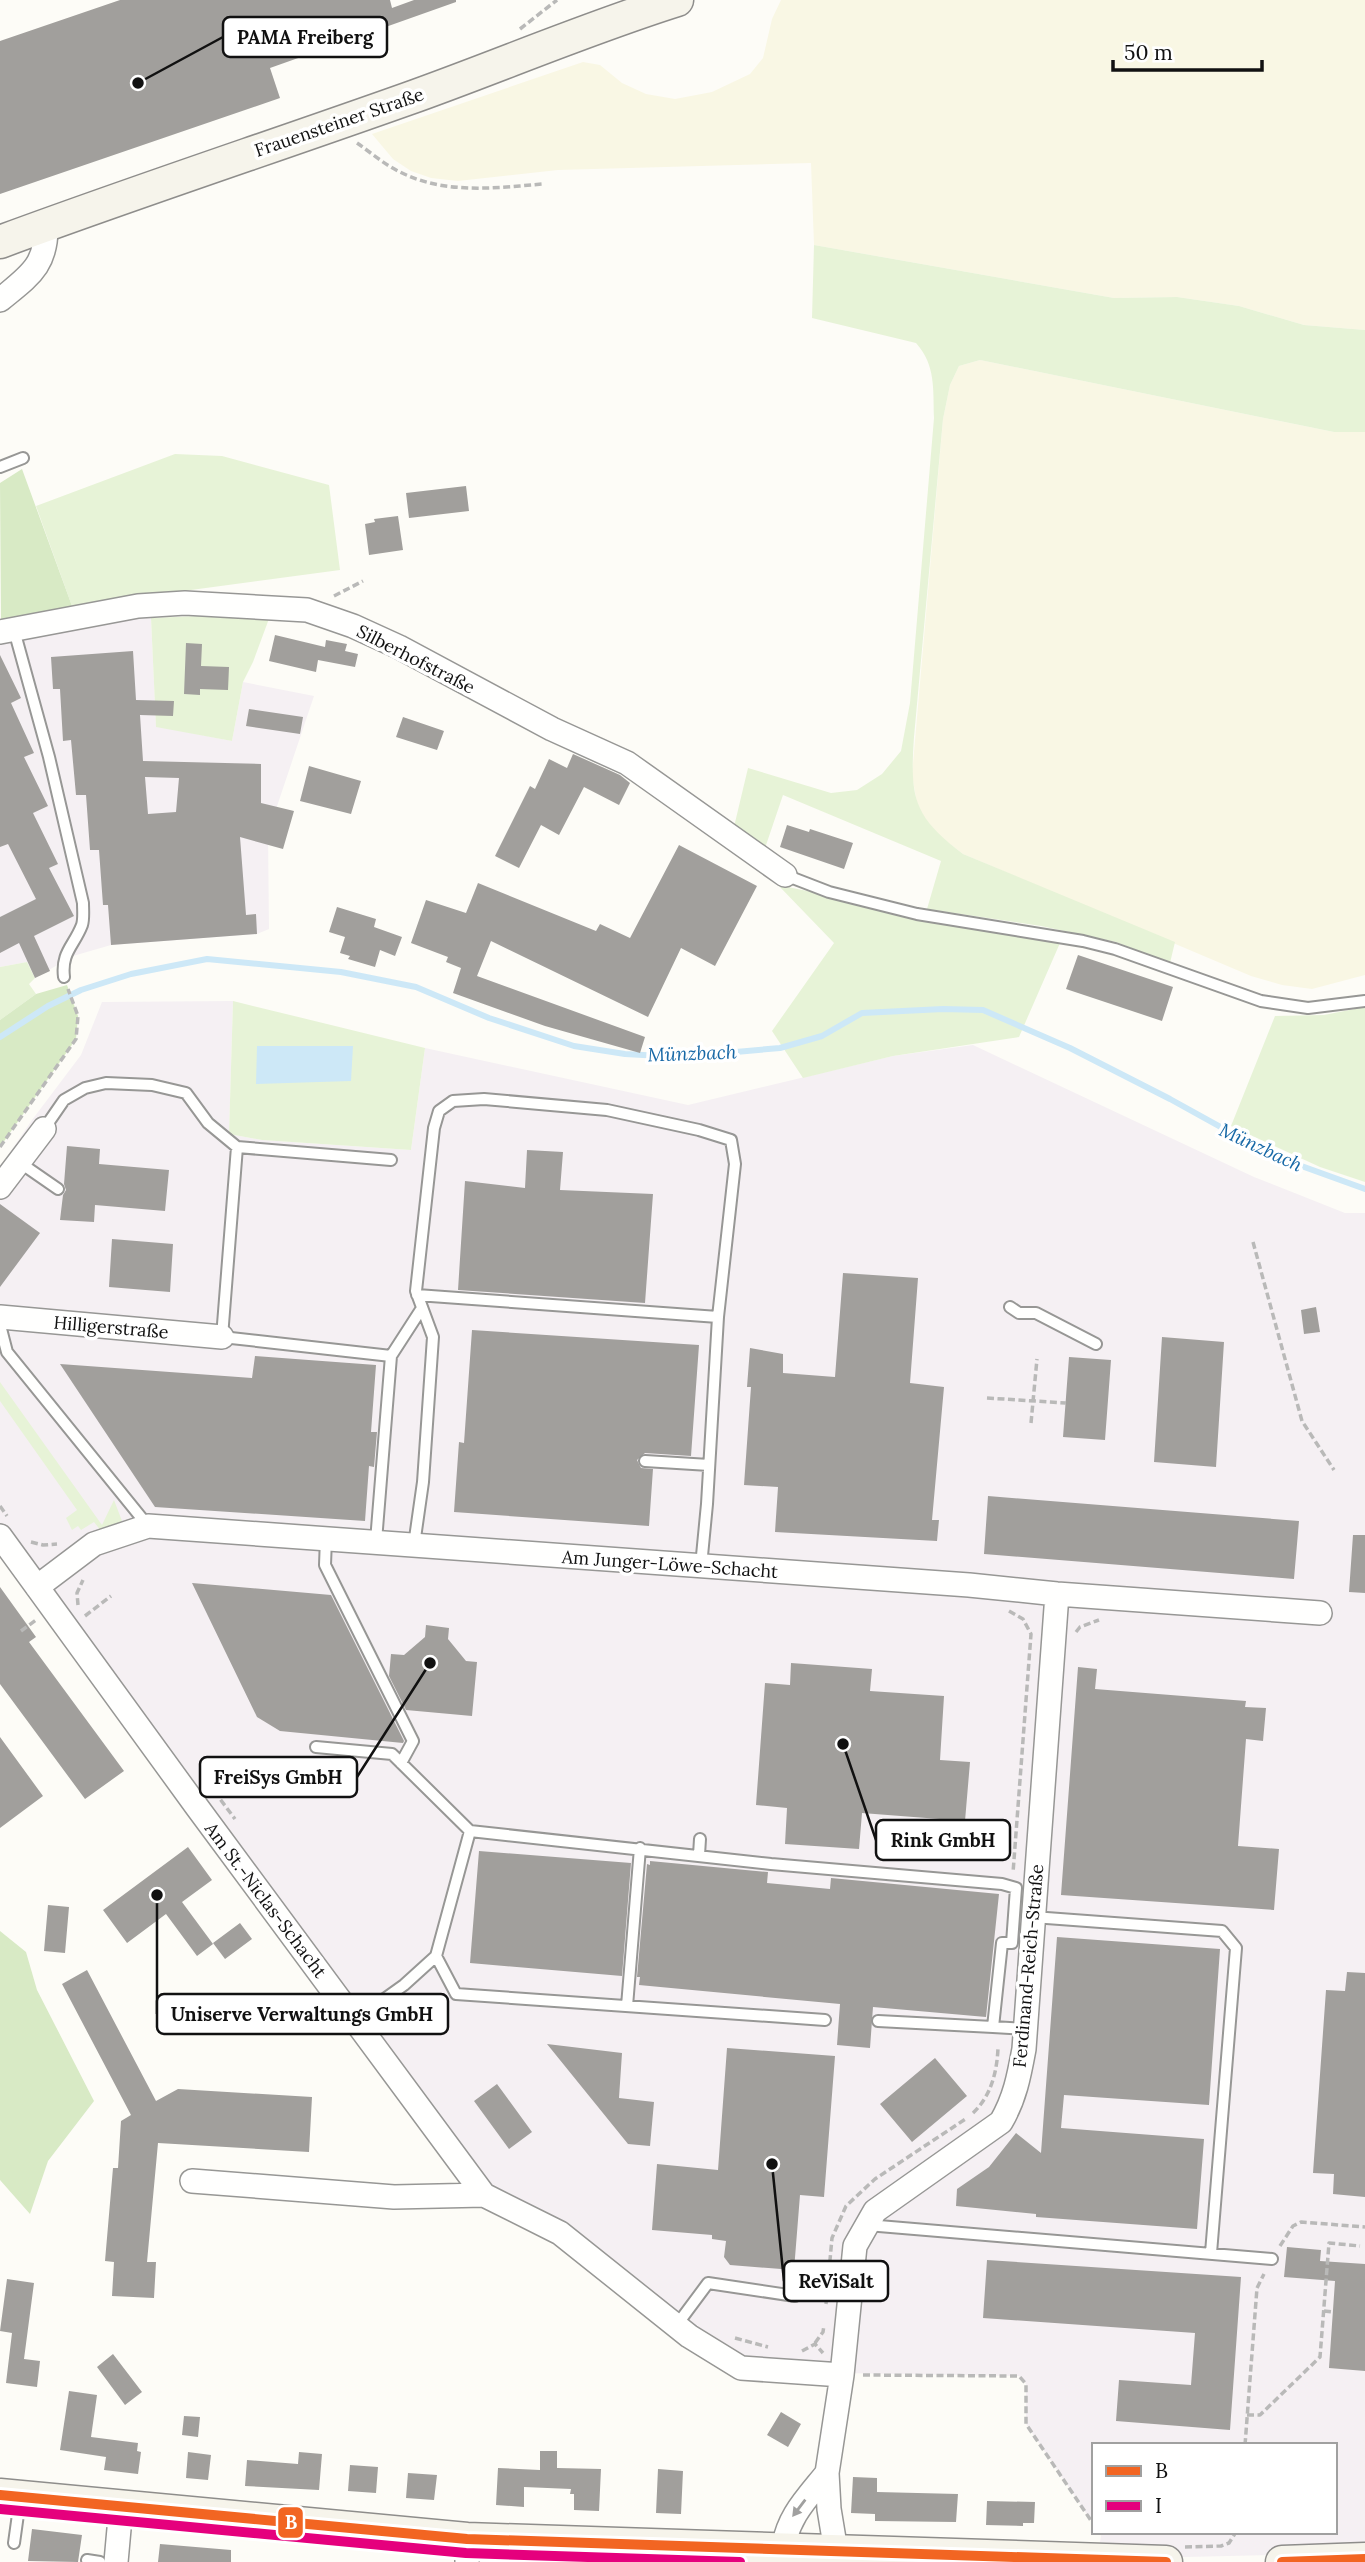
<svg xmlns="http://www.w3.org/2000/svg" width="1365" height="2562" viewBox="0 0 1365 2562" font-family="Lora,serif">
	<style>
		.industrial { fill: #f5f0f3 }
		.farmland { fill: #f9f7e4 }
		.green { fill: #e7f3d7 }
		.forest { fill: #d8eac5 }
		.water { fill: #cde8f7 }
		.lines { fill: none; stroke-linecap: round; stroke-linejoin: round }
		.stream { stroke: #cde8f7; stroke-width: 6 }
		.building { fill: #a19f9c; fill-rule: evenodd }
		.lane-casing { stroke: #979795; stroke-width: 14 }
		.street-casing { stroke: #979795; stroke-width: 26 }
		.secondary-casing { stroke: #8e8d8b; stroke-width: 35 }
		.path { stroke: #b9b9b8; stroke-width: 3.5; stroke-dasharray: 7 3.5; stroke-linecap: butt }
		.lane { stroke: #fffffe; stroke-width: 10 }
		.street { stroke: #fffffe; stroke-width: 23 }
		.secondary { stroke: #f6f4eb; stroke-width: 32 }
		.bus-1-casing { stroke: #fff; stroke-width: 16 }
		.bus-2-casing { stroke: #fff; stroke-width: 16 }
		.bus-1 { stroke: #f26522; stroke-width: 10 }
		.bus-2 { stroke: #e5007d; stroke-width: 10 }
		.oneway { fill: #a0a09f }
		.labels { text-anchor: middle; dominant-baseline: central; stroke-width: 7; stroke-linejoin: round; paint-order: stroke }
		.street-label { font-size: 18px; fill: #111; stroke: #fff }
		.water-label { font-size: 19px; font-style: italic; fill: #1768a6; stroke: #fff }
		.leader { fill: none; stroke: #111; stroke-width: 2.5 }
		.callout-dot { fill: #111; stroke: #fff; stroke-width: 2.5 }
		.callout { fill: #fff; stroke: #111; stroke-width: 2.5 }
		.callout-label { font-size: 19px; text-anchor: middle; font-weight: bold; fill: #111 }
		.line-badge { stroke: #fff; stroke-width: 2.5 }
		.badge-label { font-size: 19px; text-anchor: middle; font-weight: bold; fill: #fff }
	</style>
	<rect width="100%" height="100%" fill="#fdfcf7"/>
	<!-- industrial -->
	<path class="industrial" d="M138 606 151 618 156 726 232 741 243 682 314 696 268 833 269 929 257 934 111 945 73 956 35 978 27 962 0 967V632Z
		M233 1001 229 1134 262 1140 411 1150 425 1048 688 1105 893 1056 973 1045 1254 1177 1345 1213H1365V2553L1097 2559 1101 2536 1099 2532H1335V2445H1094V2525L1026 2424V2384L1019 2376 777 2372 729 2353 465 2172 0 1547V1167L32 1120 81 1055 102 1002Z"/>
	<!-- farmland -->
	<path class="farmland" d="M781 0H1365V330L1304 325 1239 306 1177 297 1114 298 814 245 811 163 558 170 458 181 431 178 411 171 393 159 372 134 583 62 600 65 622 83 646 94 675 99 712 92 750 74 763 58 772 19Z
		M980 360 1334 432H1365V975L1312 989 1282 985 1251 976 963 854 938 835 918 809 912 775 943 419 950 385 959 366Z"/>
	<!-- green -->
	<path class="green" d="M814 245 1114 298 1177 297 1239 306 1304 325 1365 330V432H1334L980 360 959 366 950 385 943 419 914 737C910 798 913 816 963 854L1175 942 1170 963 1116 942 1041 926 927 909 941 861 783 795 763 854 733 831 748 768 831 793 857 790 882 774 901 751 910 703 934 418C933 390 936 365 916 343L812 318Z
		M175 454 222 456 329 485 340 570 72 606 36 506Z
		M221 615 270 616 253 662 243 682 232 741 156 727 151 618Z
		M778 885 1060 943 1019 1037 893 1056 803 1078 772 1031 834 943Z
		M27 962 35 978 29 984 36 994 0 1020V967Z
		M233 1001 425 1048 411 1150 262 1140 229 1134Z
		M1365 1007V1182L1320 1167 1231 1126 1275 1016 1324 1015Z
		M0 1382 102 1525 114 1500 122 1521 101 1531 94 1522 81 1530 78 1526 72 1530 66 1518 77 1510 0 1401Z"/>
	<!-- forest -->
	<path class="forest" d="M22 469 72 606 1 620 0 483Z
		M67 985 78 1016 76 1039 0 1147V1020L36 994Z
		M0 1931 26 1952 37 1990 94 2101 48 2161 30 2214 0 2180Z"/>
	<!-- water -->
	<path class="water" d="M257 1046H353L351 1081 256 1084Z"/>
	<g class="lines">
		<!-- stream -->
		<path class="stream" d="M0 1037 48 1006 81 990 131 974 207 959 341 972 416 987 489 1018 574 1046 625 1054 679 1057 780 1048 822 1036 862 1013 943 1009 983 1010 1070 1048 1170 1099 1271 1155 1365 1189"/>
	</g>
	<!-- building -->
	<path class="building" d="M120 0H390L392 8 414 0H456V2L270 68 280 98 0 194V41Z
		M466 486 469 511 409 518 406 493Z
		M398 516 403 550 369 555 365 524 375 522 374 519Z
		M275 635 325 647 326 640 347 644 345 651 358 654 355 667 318 660 316 672 269 661Z
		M186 643 202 644 201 666 229 667 228 690 200 689V695L184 694Z
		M133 651 136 700 174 701 173 716 140 715 143 761 261 764V803L294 811 283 849 240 837 246 915 256 914 257 934 111 945 108 905H103L99 850H90L86 795H76L71 740 63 741 60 689H53L51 657ZM145 777 179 778 176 812 148 814Z
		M0 655 21 698 11 703 34 753 24 757 48 806 33 813 58 864 49 868 74 916 34 936 50 971 35 978 19 943 0 953V917L36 899 8 844 0 847Z
		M249 709 303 717 300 734 246 726Z
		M403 717 444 731 437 750 396 737Z
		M573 754 620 775 630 783 619 805 584 787 559 835 541 825 519 868 495 856 530 786 535 789 549 759 567 768Z
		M309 766 361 781 351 814 300 801Z
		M787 825 809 832 810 829 853 843 844 869 780 847Z
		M679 845 757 886 715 966 681 948 648 1017 491 941 477 976 645 1037 640 1053 545 1026 453 993 461 968 446 962 448 957 411 943 426 900 466 913 478 883 596 931 600 924 630 938Z
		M337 907 376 919 374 927 402 937 395 956 380 950 375 967 348 959 350 956 340 953 345 937 329 932Z
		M1078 955 1173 987 1162 1021 1066 989Z
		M67 1146 100 1149 99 1164 169 1170 165 1211 95 1205 94 1222 60 1220 63 1195 66 1190 64 1184Z
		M527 1150 563 1152 560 1190 653 1194 645 1303 458 1290 465 1181 525 1188Z
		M0 1204 40 1233 0 1287Z
		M112 1239 173 1244 170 1292 109 1287Z
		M843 1273 918 1278 910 1383 944 1387 932 1520H939L937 1541 775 1532 778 1487 744 1485 751 1387H747L750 1348 783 1354V1373L835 1377Z
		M1316 1307 1320 1332 1304 1334 1301 1310Z
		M472 1330 699 1345 691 1456 645 1453 637 1460 641 1468 653 1469 649 1526 454 1512 459 1442 464 1443Z
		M1162 1337 1224 1342 1216 1467 1154 1462Z
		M255 1356 376 1365 371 1432H377L374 1467 369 1466 365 1521 155 1507 60 1364 252 1378Z
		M1069 1357 1111 1360 1105 1440 1063 1437Z
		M988 1496 1299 1521 1294 1579 984 1554Z
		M1353 1535H1365V1593L1349 1592Z
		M192 1583 331 1595 404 1741 403 1743 280 1731 257 1717Z
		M0 1587 36 1637 29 1642 124 1771 85 1799 0 1684Z
		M426 1625 449 1628 448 1639 466 1661 477 1662 472 1716 406 1710 389 1676 391 1654 404 1655 425 1637Z
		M791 1663 872 1669 870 1691 944 1696 940 1760 970 1762 965 1821 862 1813 859 1849 785 1844 787 1808 756 1805 765 1683 790 1685Z
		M1078 1667 1097 1669 1095 1689 1246 1701 1245 1707 1266 1708 1263 1741 1246 1739 1238 1846 1279 1849 1274 1910 1061 1895Z
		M0 1737 43 1796 0 1828Z
		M188 1847 212 1880 182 1902 213 1944 197 1956 166 1914 127 1943 103 1910Z
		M479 1851 631 1863 622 1976 470 1963Z
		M650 1861 768 1872 767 1883 830 1889 831 1878 999 1894 986 2017 873 2007 870 2048 837 2045 840 2004 639 1985 640 1977H637L647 1864 650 1865Z
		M48 1905 69 1907 65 1953 44 1951Z
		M240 1923 252 1939 225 1959 213 1943Z
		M1057 1937 1220 1949 1209 2105 1064 2095 1061 2128 1204 2139 1197 2229 1036 2217V2214L956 2206 957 2189 989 2167 1016 2133 1041 2153Z
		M87 1970 156 2101 178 2089 312 2097 309 2152 158 2143 147 2262H156L154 2298 112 2296 114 2262 105 2261 113 2168H118L121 2121 131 2115 62 1984Z
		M1347 1972 1365 1973V2197L1333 2194 1334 2174 1313 2173 1326 1990 1345 1991Z
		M547 2044 622 2053 619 2098 654 2102 650 2146 628 2144Z
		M727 2048 835 2056 824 2197 800 2195 794 2270 730 2265 724 2257 726 2241 712 2239V2235L652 2230 657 2164 718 2170Z
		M935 2058 967 2096 912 2142 880 2104Z
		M497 2084 532 2132 509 2149 474 2101Z
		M1287 2247 1321 2250 1320 2261 1365 2264V2371L1329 2368 1335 2281 1284 2277Z
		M987 2260 1241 2277 1230 2430 1116 2421 1119 2380 1191 2385 1195 2333 983 2318Z
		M7 2279 34 2283 24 2359 40 2361 37 2387 6 2383 12 2333 0 2331Z
		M113 2354 142 2392 125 2405 97 2367Z
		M69 2391 97 2395 91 2437 138 2443 137 2451 141 2452 138 2474 104 2470 106 2457 60 2450Z
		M781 2412 801 2424 788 2447 767 2435Z
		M184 2416 200 2417 198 2437 182 2435Z
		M540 2451H557V2468L601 2469 599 2511 574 2510V2494H570L571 2489 524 2487V2507L496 2505 498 2468 540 2470Z
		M188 2452 211 2455 208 2480 186 2478Z
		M299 2452 322 2454 319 2490 245 2486 247 2460 298 2464Z
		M350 2465 378 2467 376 2493 348 2491Z
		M658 2469 683 2471 681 2514 656 2513Z
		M408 2473 437 2475 434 2500 406 2498Z
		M853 2477 877 2478V2492L958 2494 956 2522 875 2521V2514L851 2513Z
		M987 2501 1035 2502 1034 2523H1023V2526L986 2525Z
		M32 2529 82 2535 78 2562 28 2561Z
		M160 2544 231 2550V2562H158Z"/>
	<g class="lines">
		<defs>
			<path id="lane" d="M0 467 23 458
				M14 630 49 757 83 903C83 910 84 919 82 925 74 946 61 952 64 977
				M785 875 829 892 917 914 1083 941 1115 949 1261 1001 1308 1008 1365 1001
				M44 1129 64 1100 85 1088 106 1083 152 1085 186 1093 208 1123 237 1147 391 1160
				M237 1147 222 1337 391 1356 376 1541
				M19 1162 58 1189
				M417 1295 718 1317
				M1010 1307 1019 1313H1036L1096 1344
				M0 1325 7 1352 148 1526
				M391 1356 422 1308
				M645 1461 709 1465
				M326 1538 325 1565 413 1741 401 1763
				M414 1545 423 1482 433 1337 416 1291 434 1128 439 1111 453 1101 484 1099 607 1110 699 1130 731 1140 735 1164 718 1317 707 1504 701 1566
				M316 1747 392 1754 470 1831
				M699 1855 700 1839
				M1033 1917 1222 1931 1236 1948 1211 2253
				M436 1956 456 1994 825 2020
				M627 2006 640 1848
				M355 2020 404 1985 436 1956 470 1831 771 1864 1002 1884 1016 1888 1012 1943H1002L993 2027 878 2021
				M993 2027 1025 2029
				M867 2225 1272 2259
				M676 2326 708 2283 795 2296
				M14 2543 20 2500
				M87 2560 100 2562"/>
			<path id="street" d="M0 300C29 276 47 266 46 225
				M0 632 138 606 185 603 307 610 353 626 399 647 552 729 627 763 785 875
				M0 1187 44 1129
				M0 1317 222 1337
				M0 1536 197 1807 484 2195 560 2233 689 2336 741 2368 842 2375
				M37 1587 94 1544 148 1526 969 1585 1057 1594 1320 1613
				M192 2181 394 2197 484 2195
				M783 2550C787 2517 807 2498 827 2473
				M836 2551 829 2509 827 2473 842 2375 855 2246 875 2211 1001 2122C1015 2098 1019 2076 1024 2049L1057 1594
				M116 2562 121 2507
				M467 2562V2539"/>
			<path id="secondary" d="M0 242C135 192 272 147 407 99 497 67 585 29 677 0
				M0 2495 467 2539 1166 2562
				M1282 2562 1365 2559"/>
		</defs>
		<!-- lane casing -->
		<use href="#lane" class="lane-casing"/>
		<!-- street casing -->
		<use href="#street" class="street-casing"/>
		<!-- secondary casing -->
		<use href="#secondary" class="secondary-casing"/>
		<!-- path -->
		<path class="path" d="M520 29 557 0
			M357 143C370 152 384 164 398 171 444 195 494 188 543 184
			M334 596 363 581
			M0 1147 76 1039 78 1016 68 989
			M1253 1242 1302 1421 1334 1470
			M987 1398 1066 1403
			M1031 1423 1037 1359
			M0 1506 7 1516
			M31 1542 43 1545 57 1544
			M78 1605 77 1593 83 1580
			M1009 1611 1023 1619 1031 1634 1013 1873
			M85 1616 111 1596
			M21 1631 36 1620
			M1076 1632 1080 1627 1099 1620
			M208 1783 235 1819
			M973 2113C991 2096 997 2072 998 2048
			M1280 2246 1293 2226 1301 2222 1365 2227
			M826 2304 832 2238 846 2206 875 2179 967 2118
			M1324 2311 1333 2312
			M735 2338 768 2347
			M815 2343 823 2332 824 2325
			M802 2351 815 2344 823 2353
			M863 2375 1019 2376 1026 2384V2424L1094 2525
			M1247 2415H1260L1320 2357 1329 2243 1360 2246
			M1245 2445 1257 2288 1264 2274
			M1185 2547 1221 2546 1229 2543 1236 2532"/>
		<!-- lane -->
		<use href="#lane" class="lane"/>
		<!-- street -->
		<use href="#street" class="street"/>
		<!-- secondary -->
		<use href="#secondary" class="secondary"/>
		<defs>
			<path id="bus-1" d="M0 2495 467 2539 1166 2562
				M1282 2562 1365 2559"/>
			<path id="bus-2" d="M0 2509 466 2553 740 2562"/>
		</defs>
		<!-- bus-1 casing -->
		<use href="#bus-1" class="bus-1-casing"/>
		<!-- bus-2 casing -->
		<use href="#bus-2" class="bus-2-casing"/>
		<!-- bus-1 -->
		<use href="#bus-1" class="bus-1"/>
		<!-- bus-2 -->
		<use href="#bus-2" class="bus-2"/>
	</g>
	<!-- one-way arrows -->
	<defs><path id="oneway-solid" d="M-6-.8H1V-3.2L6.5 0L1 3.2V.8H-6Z" transform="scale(1.75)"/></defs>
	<use class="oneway" href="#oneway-solid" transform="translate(799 2508) rotate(127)"/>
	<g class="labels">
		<!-- street labels -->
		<g class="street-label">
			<text transform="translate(339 122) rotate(-19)">Frauensteiner Straße</text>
			<text transform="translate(416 659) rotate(27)">Silberhofstraße</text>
			<text transform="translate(111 1327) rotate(5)">Hilligerstraße</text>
			<text transform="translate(670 1564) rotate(4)">Am Junger-Löwe-Schacht</text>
			<text transform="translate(266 1900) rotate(53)">Am St.-Niclas-Schacht</text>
			<text transform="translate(1028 1966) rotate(-85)">Ferdinand-Reich-Straße</text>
		</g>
		<!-- water labels -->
		<g class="water-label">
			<text transform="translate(692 1053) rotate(-2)">Münzbach</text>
			<text transform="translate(1261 1147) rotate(25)">Münzbach</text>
		</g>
	</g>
	<!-- callouts -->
	<path class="leader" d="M138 83L223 37M430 1663L357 1777M843 1744L876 1840M157 1895L157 2014M772 2164L784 2281"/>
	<g class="callout-dot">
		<circle cx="138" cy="83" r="7"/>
		<circle cx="430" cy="1663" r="7"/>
		<circle cx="843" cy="1744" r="7"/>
		<circle cx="157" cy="1895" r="7"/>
		<circle cx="772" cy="2164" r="7"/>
	</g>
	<g class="callout">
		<rect x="223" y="17" width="164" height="40" rx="7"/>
		<rect x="200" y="1757" width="157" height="40" rx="7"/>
		<rect x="876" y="1820" width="134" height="40" rx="7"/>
		<rect x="157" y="1994" width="291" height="40" rx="7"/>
		<rect x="784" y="2261" width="104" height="40" rx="7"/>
	</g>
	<g class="callout-label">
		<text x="305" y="44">PAMA Freiberg</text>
		<text x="278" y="1784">FreiSys GmbH</text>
		<text x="943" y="1847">Rink GmbH</text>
		<text x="302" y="2021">Uniserve Verwaltungs GmbH</text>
		<text x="836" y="2288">ReViSalt</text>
	</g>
	<rect class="line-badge" x="277" y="2506" width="27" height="33" rx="7" fill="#f26522"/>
	<g class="badge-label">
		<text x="291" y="2529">B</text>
	</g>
	<!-- legend -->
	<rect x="1092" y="2443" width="245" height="91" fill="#ffffff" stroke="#a0a0a0" stroke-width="2"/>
	<rect x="1106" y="2466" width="35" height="10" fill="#f26522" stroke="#a0a0a0" stroke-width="2"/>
	<text x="1155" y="2478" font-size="21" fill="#111111">B</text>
	<rect x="1106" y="2501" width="35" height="10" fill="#e5007d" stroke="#a0a0a0" stroke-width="2"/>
	<text x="1155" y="2513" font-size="21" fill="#111111">I</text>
	<!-- scale -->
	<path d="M1113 60v10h149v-10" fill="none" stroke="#111111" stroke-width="3.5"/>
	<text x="1124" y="60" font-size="21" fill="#111111" stroke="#ffffff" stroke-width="5" paint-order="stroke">50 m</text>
</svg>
